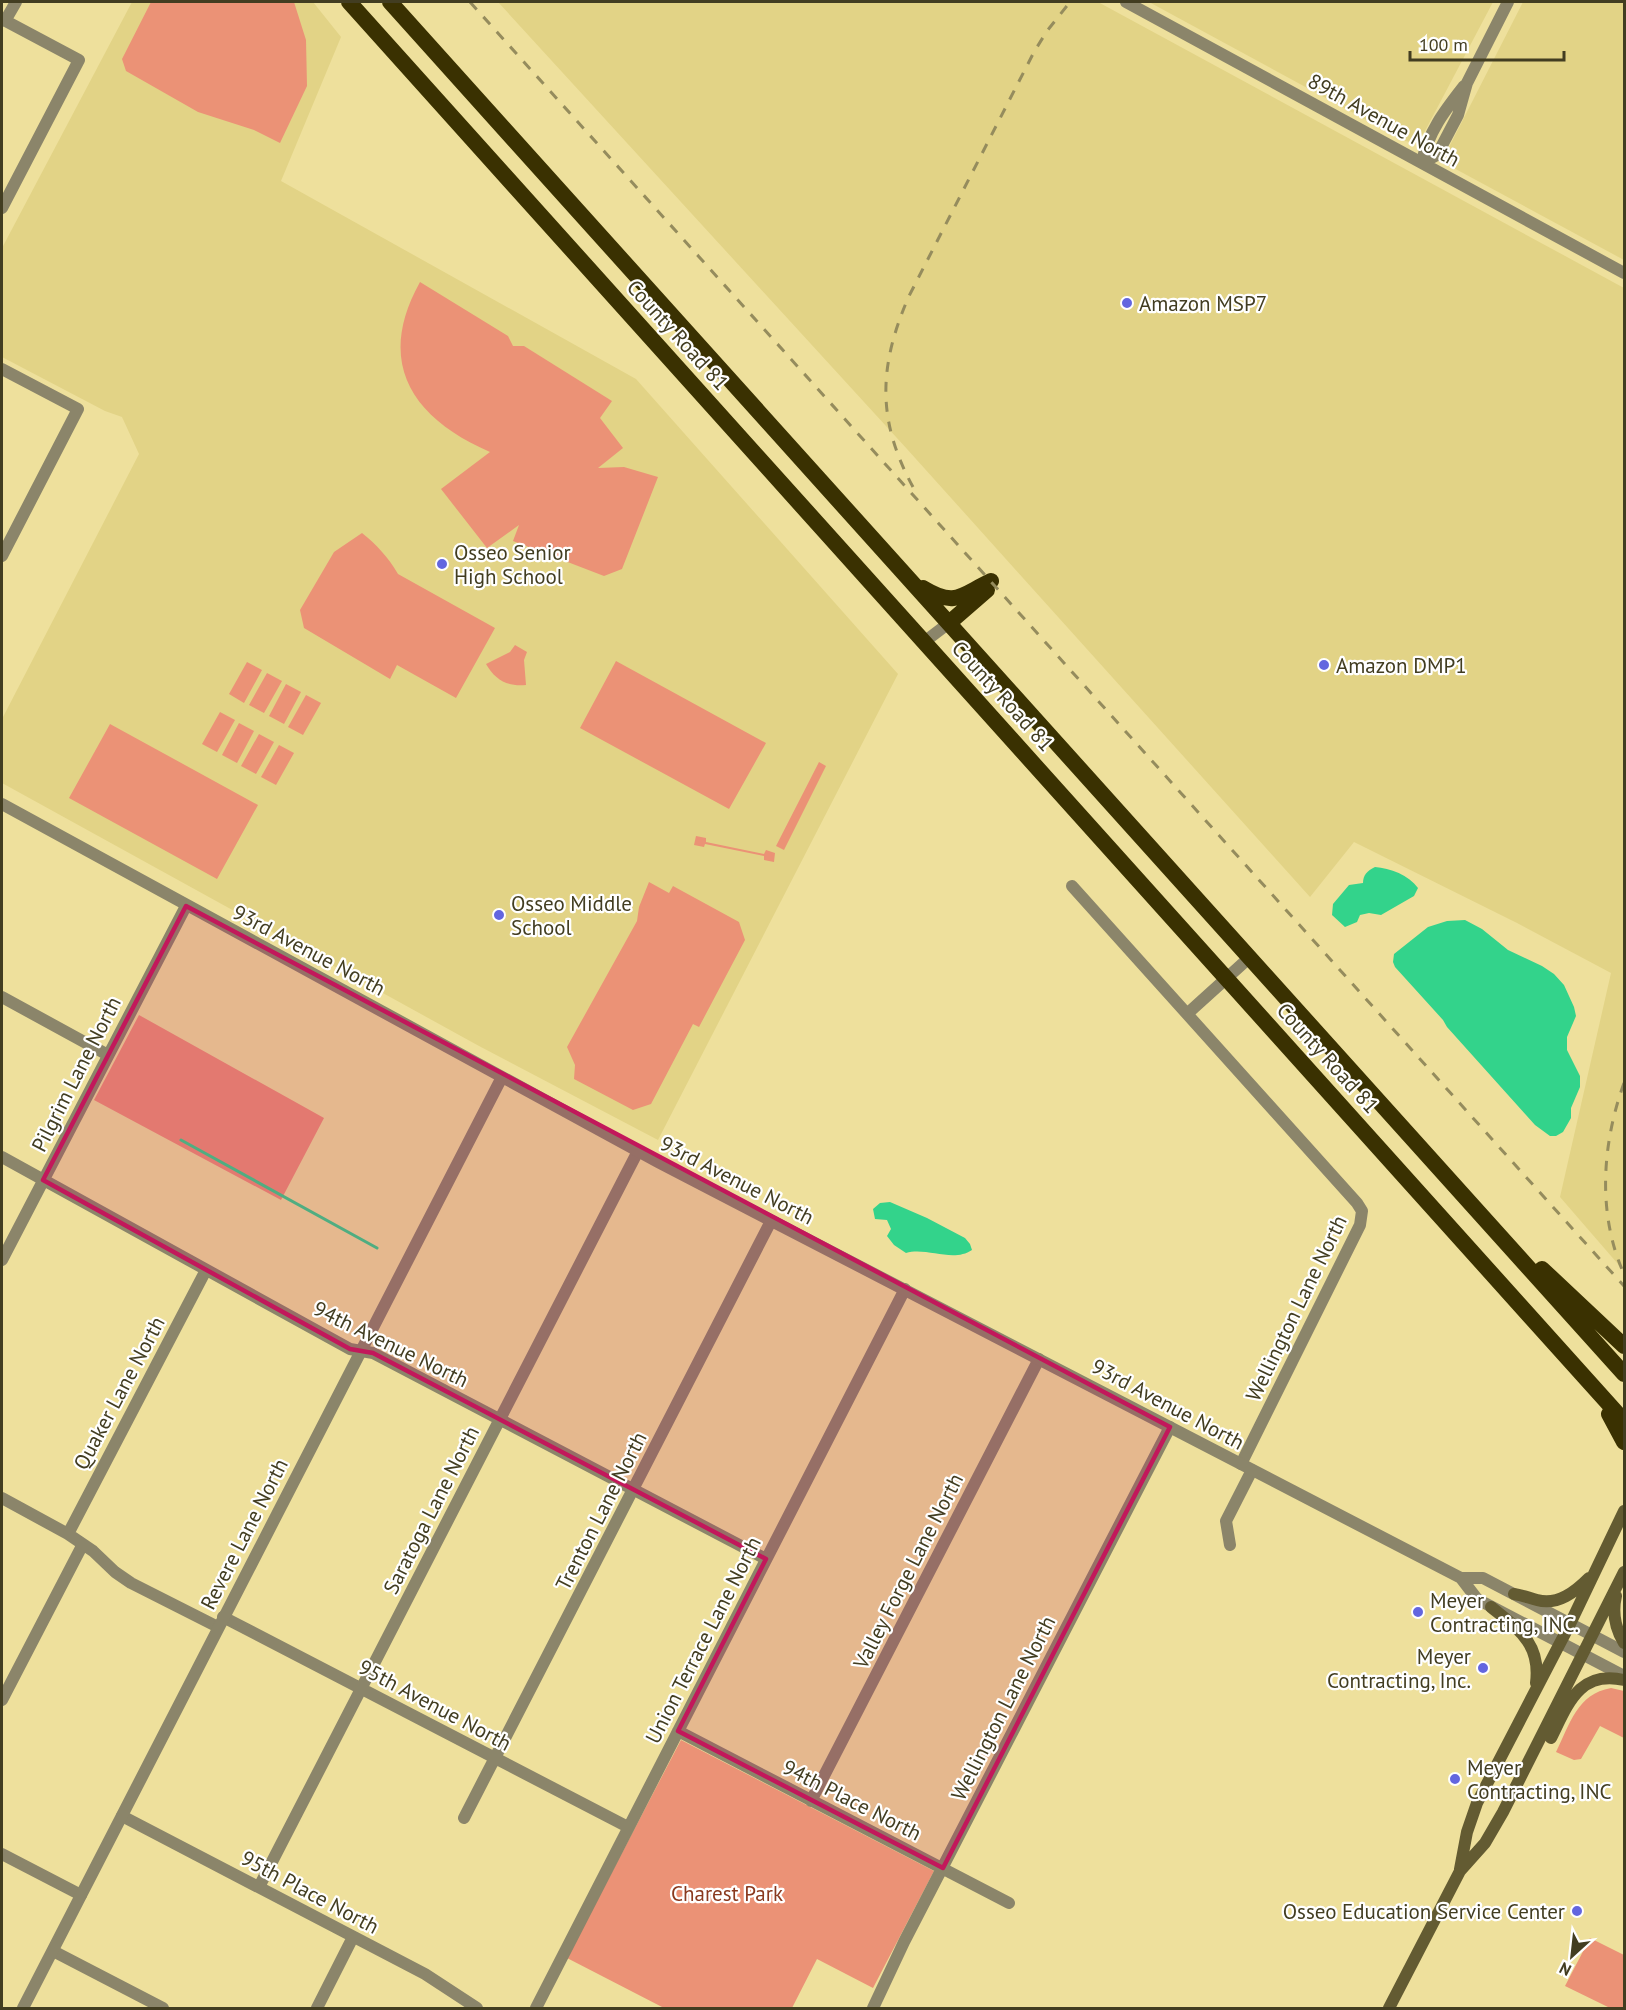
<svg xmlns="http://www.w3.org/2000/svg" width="1626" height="2010" viewBox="0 0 1626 2010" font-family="'PT Sans',sans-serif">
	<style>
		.built { fill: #e2d386 }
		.green { fill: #eb9276 }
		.water { fill: #33d38b }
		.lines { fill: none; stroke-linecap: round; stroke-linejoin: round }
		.stream { stroke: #33d38b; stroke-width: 3 }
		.minor { stroke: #8b856a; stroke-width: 12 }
		.tertiary { stroke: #8b856a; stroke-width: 12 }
		.secondary { stroke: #635b32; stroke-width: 12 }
		.trunk { stroke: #3a3101; stroke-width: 16 }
		.rail { stroke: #958c5d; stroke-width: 3; stroke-dasharray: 10 10; stroke-linecap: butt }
		.marked { fill: #c2185b; fill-opacity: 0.2; stroke: #c2185b; stroke-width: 4.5; stroke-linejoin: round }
		.poi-dot { fill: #6366df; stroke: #fff; stroke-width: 2 }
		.labels { text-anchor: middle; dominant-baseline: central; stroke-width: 4.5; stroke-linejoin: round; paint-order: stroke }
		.street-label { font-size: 21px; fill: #423d21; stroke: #fff }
		.poi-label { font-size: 21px; fill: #423d21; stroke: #fff; text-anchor: start }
		.park-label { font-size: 21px; fill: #8a391e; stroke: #fff }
	</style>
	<rect width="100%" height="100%" fill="#eee09c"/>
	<!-- built -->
	<path class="built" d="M132 2H313L341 37 281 181 636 379 898 674 658 1140 479 1046 2 783V719L139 454 122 417 105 411 2 357V248Z
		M498 2H1098L1624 288V1271L1560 1197 1611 973 1517 923 1354 842 1310 897 907 449Z
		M1149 2H1493L1425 131 1417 141 1411 142 1405 141Z
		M1523 2H1624V260L1450 166 1447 160V151Z"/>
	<!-- green -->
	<path class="green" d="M151 2H294L306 40 307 86 280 143 254 130 198 112 126 71 122 59Z
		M420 282 508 336 513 346H524L612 401 600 418 623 448 598 468 624 467 658 477 622 569 604 576 513 541 519 525 487 548 441 489 490 452C412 418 375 363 420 282Z
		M362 533C377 545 388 557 398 574L495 628 456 698 397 665 390 679 304 628 300 610 334 552Z
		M515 645 527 652 524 660 526 685C508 687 495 680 486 664L510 652Z
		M616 661 766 743 729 809 580 728Z
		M247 662 262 670 244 703 229 694Z
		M267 673 282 681 264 713 249 705Z
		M286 684 301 692 284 724 269 716Z
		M306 695 321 703 303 735 288 727Z
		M220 712 235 720 217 752 202 744Z
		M239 723 254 731 237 763 222 755Z
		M110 724 258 805 217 879 69 798Z
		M259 734 274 742 256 774 241 766Z
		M279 745 294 753 276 785 261 777Z
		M819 762 826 766 784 850 776 846Z
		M696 836 706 838V842L764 854 766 850 775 853 774 862 764 860V856L705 844 704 847 694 845Z
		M649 882 669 893 673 886 739 922 745 940 699 1027 693 1024 651 1104 633 1110 574 1079 575 1065 567 1047 637 921 639 907Z
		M139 1015 324 1118 281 1200 94 1100Z
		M1611 1688 1624 1691V1738L1600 1726 1581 1759 1574 1760 1556 1752C1570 1724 1577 1694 1611 1688Z
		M681 1740 934 1871 873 1988 817 1959 792 2008H664L567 1958Z
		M1590 1938 1624 1955V2008H1610L1565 1986Z"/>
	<!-- water -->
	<path class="water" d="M1375 867C1390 868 1409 875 1418 888L1414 896 1381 915 1369 913 1360 915 1357 922 1345 927 1332 915 1333 904 1349 885 1363 883C1363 875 1367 871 1375 867Z
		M1465 920 1482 929 1508 950 1542 966 1554 974 1564 985 1574 1007 1576 1016 1567 1037V1050L1580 1076V1087L1571 1108V1118L1563 1132 1556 1136H1550L1535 1125 1447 1027 1443 1020 1395 967 1393 962 1394 954 1428 927 1447 921Z
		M890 1202 927 1218 965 1238 970 1244 972 1250C953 1263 927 1247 906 1253L894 1245 887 1236 891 1229 887 1220 875 1219 873 1209 880 1203Z"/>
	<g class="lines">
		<!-- stream -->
		<path class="stream" d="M181 1140 377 1248"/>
		<!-- minor -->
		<path class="minor" d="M2 19 79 60 2 208
			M5 21 16 2
			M2 369 78 409 2 556
			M924 642 949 623
			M1072 886 1357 1203 1362 1211 1360 1225 1241 1464
			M2 997 108 1055
			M1187 1014 1250 957
			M2 1157 350 1349 373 1353 766 1559
			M2 1260 186 906
			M2 1498 68 1534 93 1551 115 1572 131 1583 218 1627
			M68 1534 206 1270
			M1230 1545 1226 1521 1252 1470
			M223 1617 628 1827
			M2 1700 83 1544
			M678 1731 1009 1903
			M811 1801 1039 1359
			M122 1816 425 1974 477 2008
			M464 1818 771 1221
			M2 1854 81 1895
			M259 1887 638 1151
			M53 1951 163 2008
			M317 2008 353 1937
			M536 2008 905 1289
			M873 2008 904 1942 1170 1427"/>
		<!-- tertiary -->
		<path class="tertiary" d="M1126 2 1624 273
			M1422 163 1437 155 1458 115 1467 83 1508 2
			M1422 163C1427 133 1446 109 1464 86
			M2 804 658 1162 1461 1578 1477 1599 1624 1676
			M1461 1578H1483L1624 1652
			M23 2008 502 1077"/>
		<!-- secondary -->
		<path class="secondary" d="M1514 1594C1522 1595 1529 1598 1537 1600 1558 1606 1576 1591 1589 1578
			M1616 1596C1612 1613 1615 1628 1624 1643
			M1491 1607C1518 1629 1541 1643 1536 1683
			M1551 1738C1568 1704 1579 1670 1624 1680
			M1460 1869 1467 1832 1477 1803 1570 1624 1624 1511
			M1389 2008 1460 1871 1485 1843 1503 1812 1624 1572"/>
		<!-- trunk -->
		<path class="trunk" d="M349 2 1624 1421
			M390 2 1624 1374
			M923 588C956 608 961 595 991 581
			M949 623 987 590
			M1542 1269 1624 1346
			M1609 1414 1624 1442"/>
		<!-- rail -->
		<path class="rail" d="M470 2 1624 1286
			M913 487C876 419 879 365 909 296L1034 52 1047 31 1070 2
			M1624 1083C1602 1144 1597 1214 1624 1274"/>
	</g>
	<!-- marked area -->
	<path class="marked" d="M186 906 1170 1427 943 1868 678 1731 766 1559 373 1353 350 1349 43 1180Z"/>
	<!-- markers -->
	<g class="poi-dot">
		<circle cx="1127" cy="303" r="6"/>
		<circle cx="442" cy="564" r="6"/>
		<circle cx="1324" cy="665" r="6"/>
		<circle cx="499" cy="915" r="6"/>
		<circle cx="1418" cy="1612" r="6"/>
		<circle cx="1483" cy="1668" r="6"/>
		<circle cx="1455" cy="1779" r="6"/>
		<circle cx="1577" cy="1911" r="6"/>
	</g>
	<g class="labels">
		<!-- street labels -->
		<g class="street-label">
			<text transform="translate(1384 120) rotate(29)">89th Avenue North</text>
			<text transform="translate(678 335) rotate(48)">County Road 81</text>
			<text transform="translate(1003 696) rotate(48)">County Road 81</text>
			<text transform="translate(309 950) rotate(28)">93rd Avenue North</text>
			<text transform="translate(1328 1058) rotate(48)">County Road 81</text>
			<text transform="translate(76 1074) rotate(-63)">Pilgrim Lane North</text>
			<text transform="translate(737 1180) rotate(27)">93rd Avenue North</text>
			<text transform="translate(1296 1308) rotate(-64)">Wellington Lane North</text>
			<text transform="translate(391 1344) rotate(26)">94th Avenue North</text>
			<text transform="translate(119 1393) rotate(-62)">Quaker Lane North</text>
			<text transform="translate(1168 1404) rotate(28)">93rd Avenue North</text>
			<text transform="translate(431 1510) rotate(-63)">Saratoga Lane North</text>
			<text transform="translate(601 1511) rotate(-63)">Trenton Lane North</text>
			<text transform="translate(244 1534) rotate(-63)">Revere Lane North</text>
			<text transform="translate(908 1571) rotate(-63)">Valley Forge Lane North</text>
			<text transform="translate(703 1640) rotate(-63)">Union Terrace Lane North</text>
			<text transform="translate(435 1705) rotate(28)">95th Avenue North</text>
			<text transform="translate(1003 1708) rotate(-63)">Wellington Lane North</text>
			<text transform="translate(852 1800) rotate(27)">94th Place North</text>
			<text transform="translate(310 1892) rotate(28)">95th Place North</text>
		</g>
		<!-- poi labels -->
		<g class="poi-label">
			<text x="1139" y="303">Amazon MSP7</text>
			<text x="454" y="552">Osseo Senior<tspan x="454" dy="24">High School</tspan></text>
			<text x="1336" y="665">Amazon DMP1</text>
			<text x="511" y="903">Osseo Middle<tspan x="511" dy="24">School</tspan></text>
			<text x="1430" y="1600">Meyer<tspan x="1430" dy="24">Contracting, INC.</tspan></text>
			<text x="1471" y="1656" text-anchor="end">Meyer<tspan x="1471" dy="24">Contracting, Inc.</tspan></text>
			<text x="1467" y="1767">Meyer<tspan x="1467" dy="24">Contracting, INC</tspan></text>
			<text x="1565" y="1911" text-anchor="end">Osseo Education Service Center</text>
		</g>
		<!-- park labels -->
		<g class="park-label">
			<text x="727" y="1893">Charest Park</text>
		</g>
	</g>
	<!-- border -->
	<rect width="1626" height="2010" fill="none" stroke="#423d21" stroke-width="6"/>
	<!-- north arrow -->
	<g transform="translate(1572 1956) rotate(207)" stroke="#ffffff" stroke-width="4.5" paint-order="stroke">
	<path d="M0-4.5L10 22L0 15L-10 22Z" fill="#423d21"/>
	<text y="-9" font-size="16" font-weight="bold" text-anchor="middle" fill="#423d21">N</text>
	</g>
	<!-- scale -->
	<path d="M1410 51v9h154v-9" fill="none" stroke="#423d21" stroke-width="3"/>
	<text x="1419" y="51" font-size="18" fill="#423d21" stroke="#ffffff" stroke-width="4.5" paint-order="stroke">100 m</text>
</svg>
